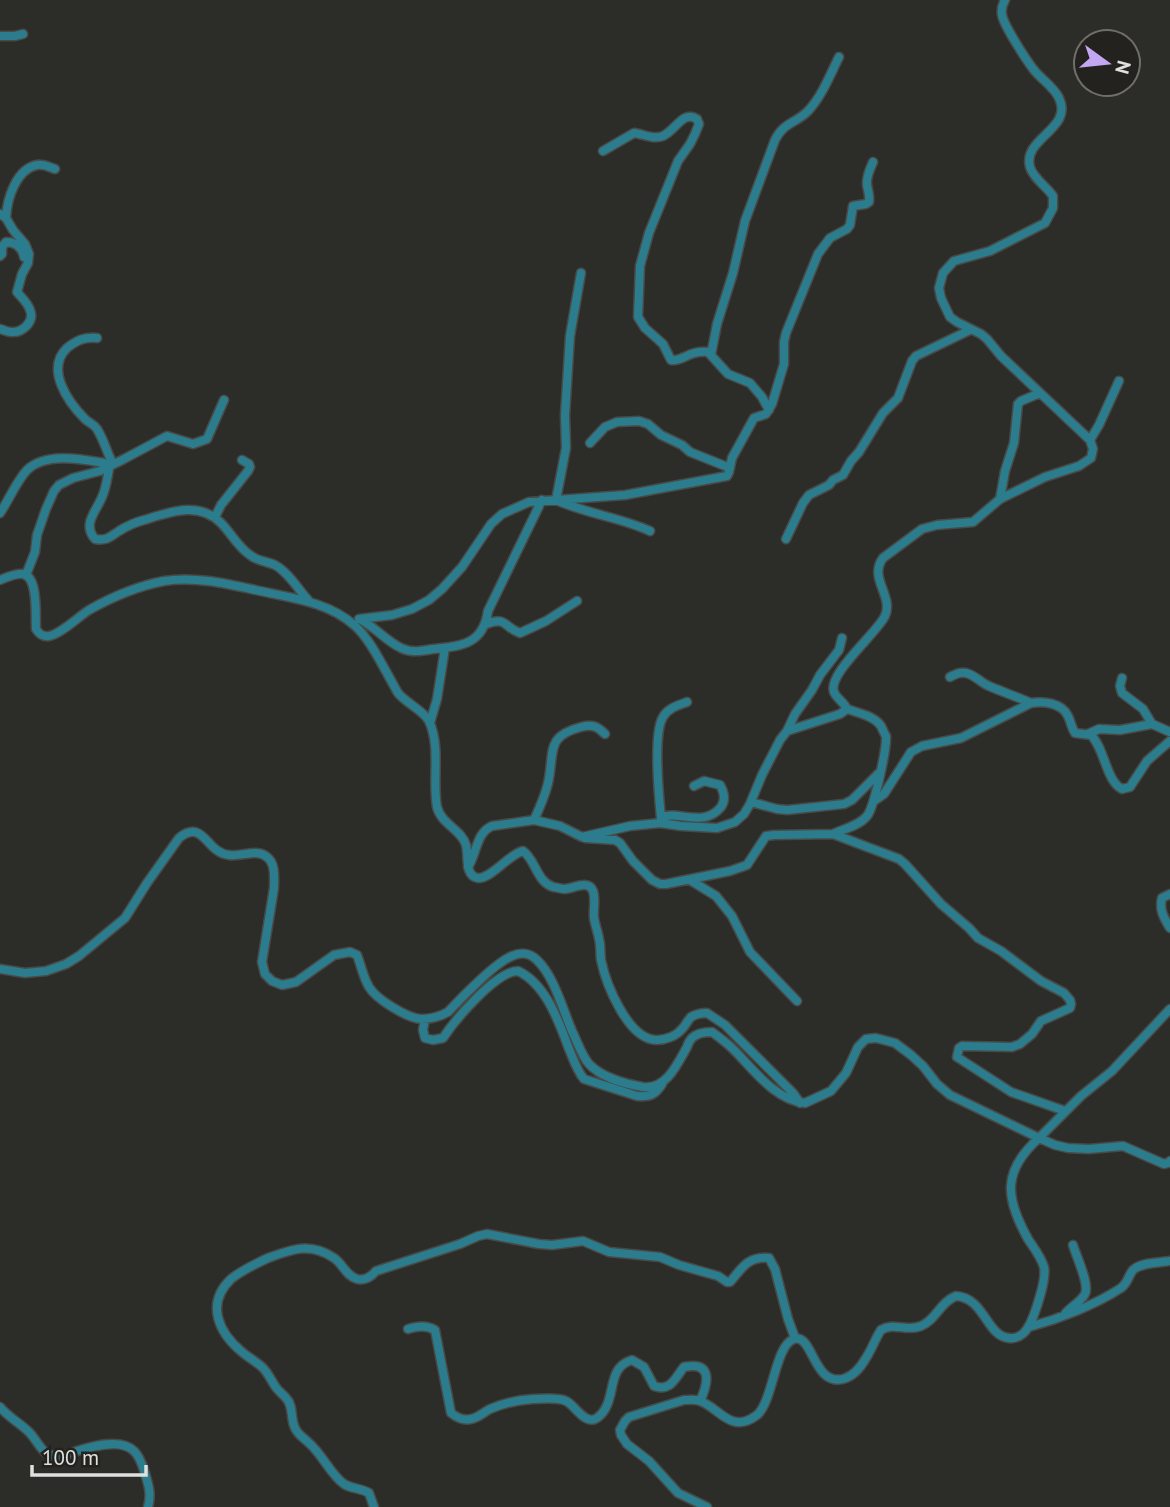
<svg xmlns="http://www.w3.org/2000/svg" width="1170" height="1507" viewBox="0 0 1170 1507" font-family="'PT Sans',sans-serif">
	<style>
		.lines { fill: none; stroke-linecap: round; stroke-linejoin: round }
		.minor-casing { stroke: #494946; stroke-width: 11 }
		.minor { stroke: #2b7d8d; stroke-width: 8 }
	</style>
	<rect width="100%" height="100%" fill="#2c2c29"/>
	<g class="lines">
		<defs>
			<path id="minor" d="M0 36H15L23 34
				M603 151 634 133C643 134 654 140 663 136 676 130 683 110 697 119L699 124 695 134 690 144 678 161 649 233 640 266 638 317 645 328 663 344 671 360C682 362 689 350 708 352L728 374 750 383 762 397 769 410
				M0 214 6 218 13 230 25 244 29 254 28 263 22 274 17 292C21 297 28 303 30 310 35 322 22 333 11 332 7 332 4 330 0 329
				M6 218C7 199 16 169 37 165 44 164 49 167 55 169
				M0 256 2 254V247L6 242C16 242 22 247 24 257
				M581 273 570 336 565 415 566 448 556 500C587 514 619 517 650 531
				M97 338C84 337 77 340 67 348 45 369 68 402 85 419 89 423 94 424 97 429 104 440 107 453 113 464
				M711 355 717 324 733 273 745 221 775 140C784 122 795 124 808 111 822 96 830 75 839 57
				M1090 440 1099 425 1119 381
				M590 443 605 427 617 422 639 421 648 424 661 435 682 445 690 452 730 468
				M1000 499 1005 471 1014 443 1018 404 1021 401 1040 393
				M0 513C9 500 16 482 27 470 46 452 81 459 104 463L109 469C107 479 106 489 102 497 96 512 82 524 95 539 107 541 110 537 119 531 127 526 136 522 144 520 170 512 199 501 221 523 231 533 238 547 250 555 257 561 266 561 275 565 288 572 298 589 308 600
				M215 517 221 505 248 471 250 467 249 464 242 460
				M786 539 803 503 809 495 829 485 833 480 843 475 851 461 859 452 883 413 898 398 912 361 916 356 970 330
				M26 575 35 552 37 535 46 509 54 491 59 485 73 478 100 471 124 459 167 436 193 444 207 439 224 400
				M0 580C7 577 15 573 23 574 39 577 35 616 36 629 39 634 42 637 49 636 61 634 78 617 89 610 112 597 138 586 164 581 196 576 228 584 260 591 292 598 328 602 354 625 371 639 386 673 398 693 406 703 424 711 429 721 441 746 432 781 437 807 441 824 462 830 466 845 469 855 464 876 478 878 491 879 509 854 523 851 536 860 536 881 553 887 555 887 562 889 564 889 573 889 588 879 593 891 596 899 593 910 594 918 595 925 598 932 599 939 601 946 600 953 601 960 606 984 628 1040 657 1040 665 1040 676 1036 681 1030 685 1027 687 1021 691 1017 696 1014 702 1013 707 1013L725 1025 793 1093 800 1103
				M359 619 392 615 412 609 429 600 442 589 462 567 491 524 502 514 529 502 625 495 727 476 729 472 732 458 754 418 766 414 772 404 784 364V342L786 333 818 254 830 238 847 229 850 225 853 206 866 204 869 202C870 195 868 191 867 185 866 177 870 169 873 162
				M361 620C375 627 386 641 401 648 411 653 422 651 433 649 461 646 483 645 488 611L542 500
				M486 624C507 616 503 627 520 633L546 621 577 601
				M950 677C956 674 959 672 966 673 975 675 981 683 989 686 1003 692 1017 697 1031 703
				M1122 678 1120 686 1122 693 1143 709 1152 724 1170 732
				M430 723 437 699 445 648
				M787 731 795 714 812 690 820 675 839 650 842 638
				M1088 734 1099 729 1120 730 1152 724
				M874 801 884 794 911 752 922 746 961 738 1031 703C1044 701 1062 703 1068 716 1071 722 1071 727 1075 733L1091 735C1105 749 1106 781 1122 789L1130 787 1147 761 1170 741
				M751 802 777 809 787 810 844 804 852 800 880 772
				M661 818C659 798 653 733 663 717 668 708 679 705 687 702
				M534 820C540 807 547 792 549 778 554 750 547 736 581 727 592 724 597 726 605 734
				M660 823 661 818C677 809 703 829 721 807 726 800 724 792 720 785L704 781 694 786
				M833 834C843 829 859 826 867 816 874 808 887 748 886 736 885 735 882 728 881 726 874 716 859 713 847 709
				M585 838 615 840 620 843 633 861 652 880 660 884H666L730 871 747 865 766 836 774 835 833 834 899 859 905 864 941 904 969 928 978 938 1001 951 1041 981 1064 993 1070 1000 1071 1004 1070 1008 1041 1021 1032 1034 1020 1044 1012 1047 962 1046 959 1048 957 1057 1011 1092 1065 1111
				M468 867C477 853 476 833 492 826L534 820 560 826 582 837 630 826 660 823 681 826 717 828 735 822 744 814 750 804 762 775 780 740 787 731 840 714 847 709C844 702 836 698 834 692 827 674 877 633 885 616 894 596 868 578 883 558L922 529 937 525 973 522 1000 499 1045 477 1079 466 1091 458 1093 449 1090 440 1001 356 987 339 981 334 957 322 950 317 941 298 939 288 943 273 954 261 990 251 1045 223 1053 208V196C1047 187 1033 178 1030 167 1022 138 1074 129 1059 98 1054 87 1042 80 1034 70 1027 61 1004 26 1002 15 1001 9 1002 5 1005 0
				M690 880 716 896 732 916 750 952 797 1001
				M1170 894 1162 898C1159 910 1164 918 1170 928
				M0 969 25 973 46 971 66 964 79 956 125 918 147 883 179 838C204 818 206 853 229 855 241 857 257 848 267 857 276 864 274 878 274 888L262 962 265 974 272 981 282 985 296 982 334 955 350 952 357 955C361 965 363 977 369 987 376 999 407 1018 421 1019 431 1019 441 1016 448 1012 461 998 496 962 512 956 521 952 530 953 537 960 554 976 563 1010 572 1031 577 1041 582 1056 589 1064 601 1077 625 1084 643 1087 666 1090 677 1065 687 1047 688 1044 689 1041 692 1038 697 1033 705 1032 712 1032 719 1037 727 1043 734 1050 753 1069 775 1100 805 1103L831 1091 846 1073 858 1047 866 1039 876 1038 895 1043 911 1055 923 1066 937 1084 950 1095 1039 1138C1002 1171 1005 1198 1028 1239 1034 1248 1041 1257 1044 1267 1047 1279 1034 1319 1027 1329 1023 1335 1016 1339 1009 1338 986 1336 985 1298 956 1296 940 1302 936 1320 921 1326 907 1332 894 1322 881 1330 875 1339 872 1349 866 1358 861 1367 854 1376 843 1379 813 1386 813 1333 794 1339 775 1345 773 1402 757 1415 731 1435 720 1408 700 1401 695 1399 689 1400 684 1400L629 1417 625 1421 620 1430 621 1435 627 1444 649 1461 678 1493 707 1507
				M1170 1009 1112 1071 1081 1096 1039 1138 1055 1145 1068 1148 1089 1149 1123 1146 1164 1164 1168 1163 1170 1161
				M425 1019 423 1030 425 1038 433 1040 443 1038C455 1020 496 971 518 971 546 984 559 1022 569 1049 573 1058 577 1071 584 1079L637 1096C650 1097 655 1095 662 1084
				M1065 1314C1070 1307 1081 1302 1085 1294 1090 1284 1076 1256 1073 1245
				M1029 1327C1059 1319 1095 1305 1121 1288 1128 1283 1128 1276 1133 1270 1141 1262 1159 1263 1170 1261
				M408 1329C418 1326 426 1325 435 1330L451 1413C456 1417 463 1421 471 1419 478 1418 484 1412 490 1409 504 1403 518 1400 533 1399 542 1399 557 1397 566 1401 575 1405 585 1426 597 1418 619 1402 604 1368 632 1360L644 1367 654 1386C671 1392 675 1378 684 1367 712 1361 709 1382 700 1401
				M0 1407C8 1417 20 1423 29 1432 35 1438 39 1447 46 1453 48 1454 54 1456 56 1457 63 1457 71 1453 77 1451 93 1446 121 1438 134 1451 139 1456 142 1464 144 1470 148 1484 152 1493 148 1507
				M374 1507 369 1493C361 1488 352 1489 344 1484 331 1475 322 1454 309 1443 304 1438 298 1435 295 1428 290 1418 294 1406 286 1398 282 1393 278 1391 275 1386 271 1380 268 1373 263 1368 257 1362 249 1358 242 1352 219 1333 205 1304 231 1279 242 1270 255 1264 268 1258 292 1249 311 1242 334 1258 343 1264 346 1276 357 1279 365 1281 371 1277 376 1271L460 1244 478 1236 487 1234 539 1244 552 1245 583 1241 609 1252 660 1257 679 1265 718 1276 727 1282H730C742 1268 748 1256 769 1258L775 1269 788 1319 795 1338"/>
		</defs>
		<!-- minor casing -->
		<use href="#minor" class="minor-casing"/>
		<!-- minor -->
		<use href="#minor" class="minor"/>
	</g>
	<!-- north arrow -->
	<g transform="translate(1107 63) rotate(105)"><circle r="33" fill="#23221f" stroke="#6f6e6b" stroke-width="2"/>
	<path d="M0-5L12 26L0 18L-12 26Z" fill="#c3a7f2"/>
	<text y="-10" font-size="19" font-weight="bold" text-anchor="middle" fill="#e0e0de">N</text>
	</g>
	<!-- scale -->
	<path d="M32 1465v10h114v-10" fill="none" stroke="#e0e0de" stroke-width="3.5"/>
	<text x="42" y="1465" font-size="21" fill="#e0e0de" stroke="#23221f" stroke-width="5" paint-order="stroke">100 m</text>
</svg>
